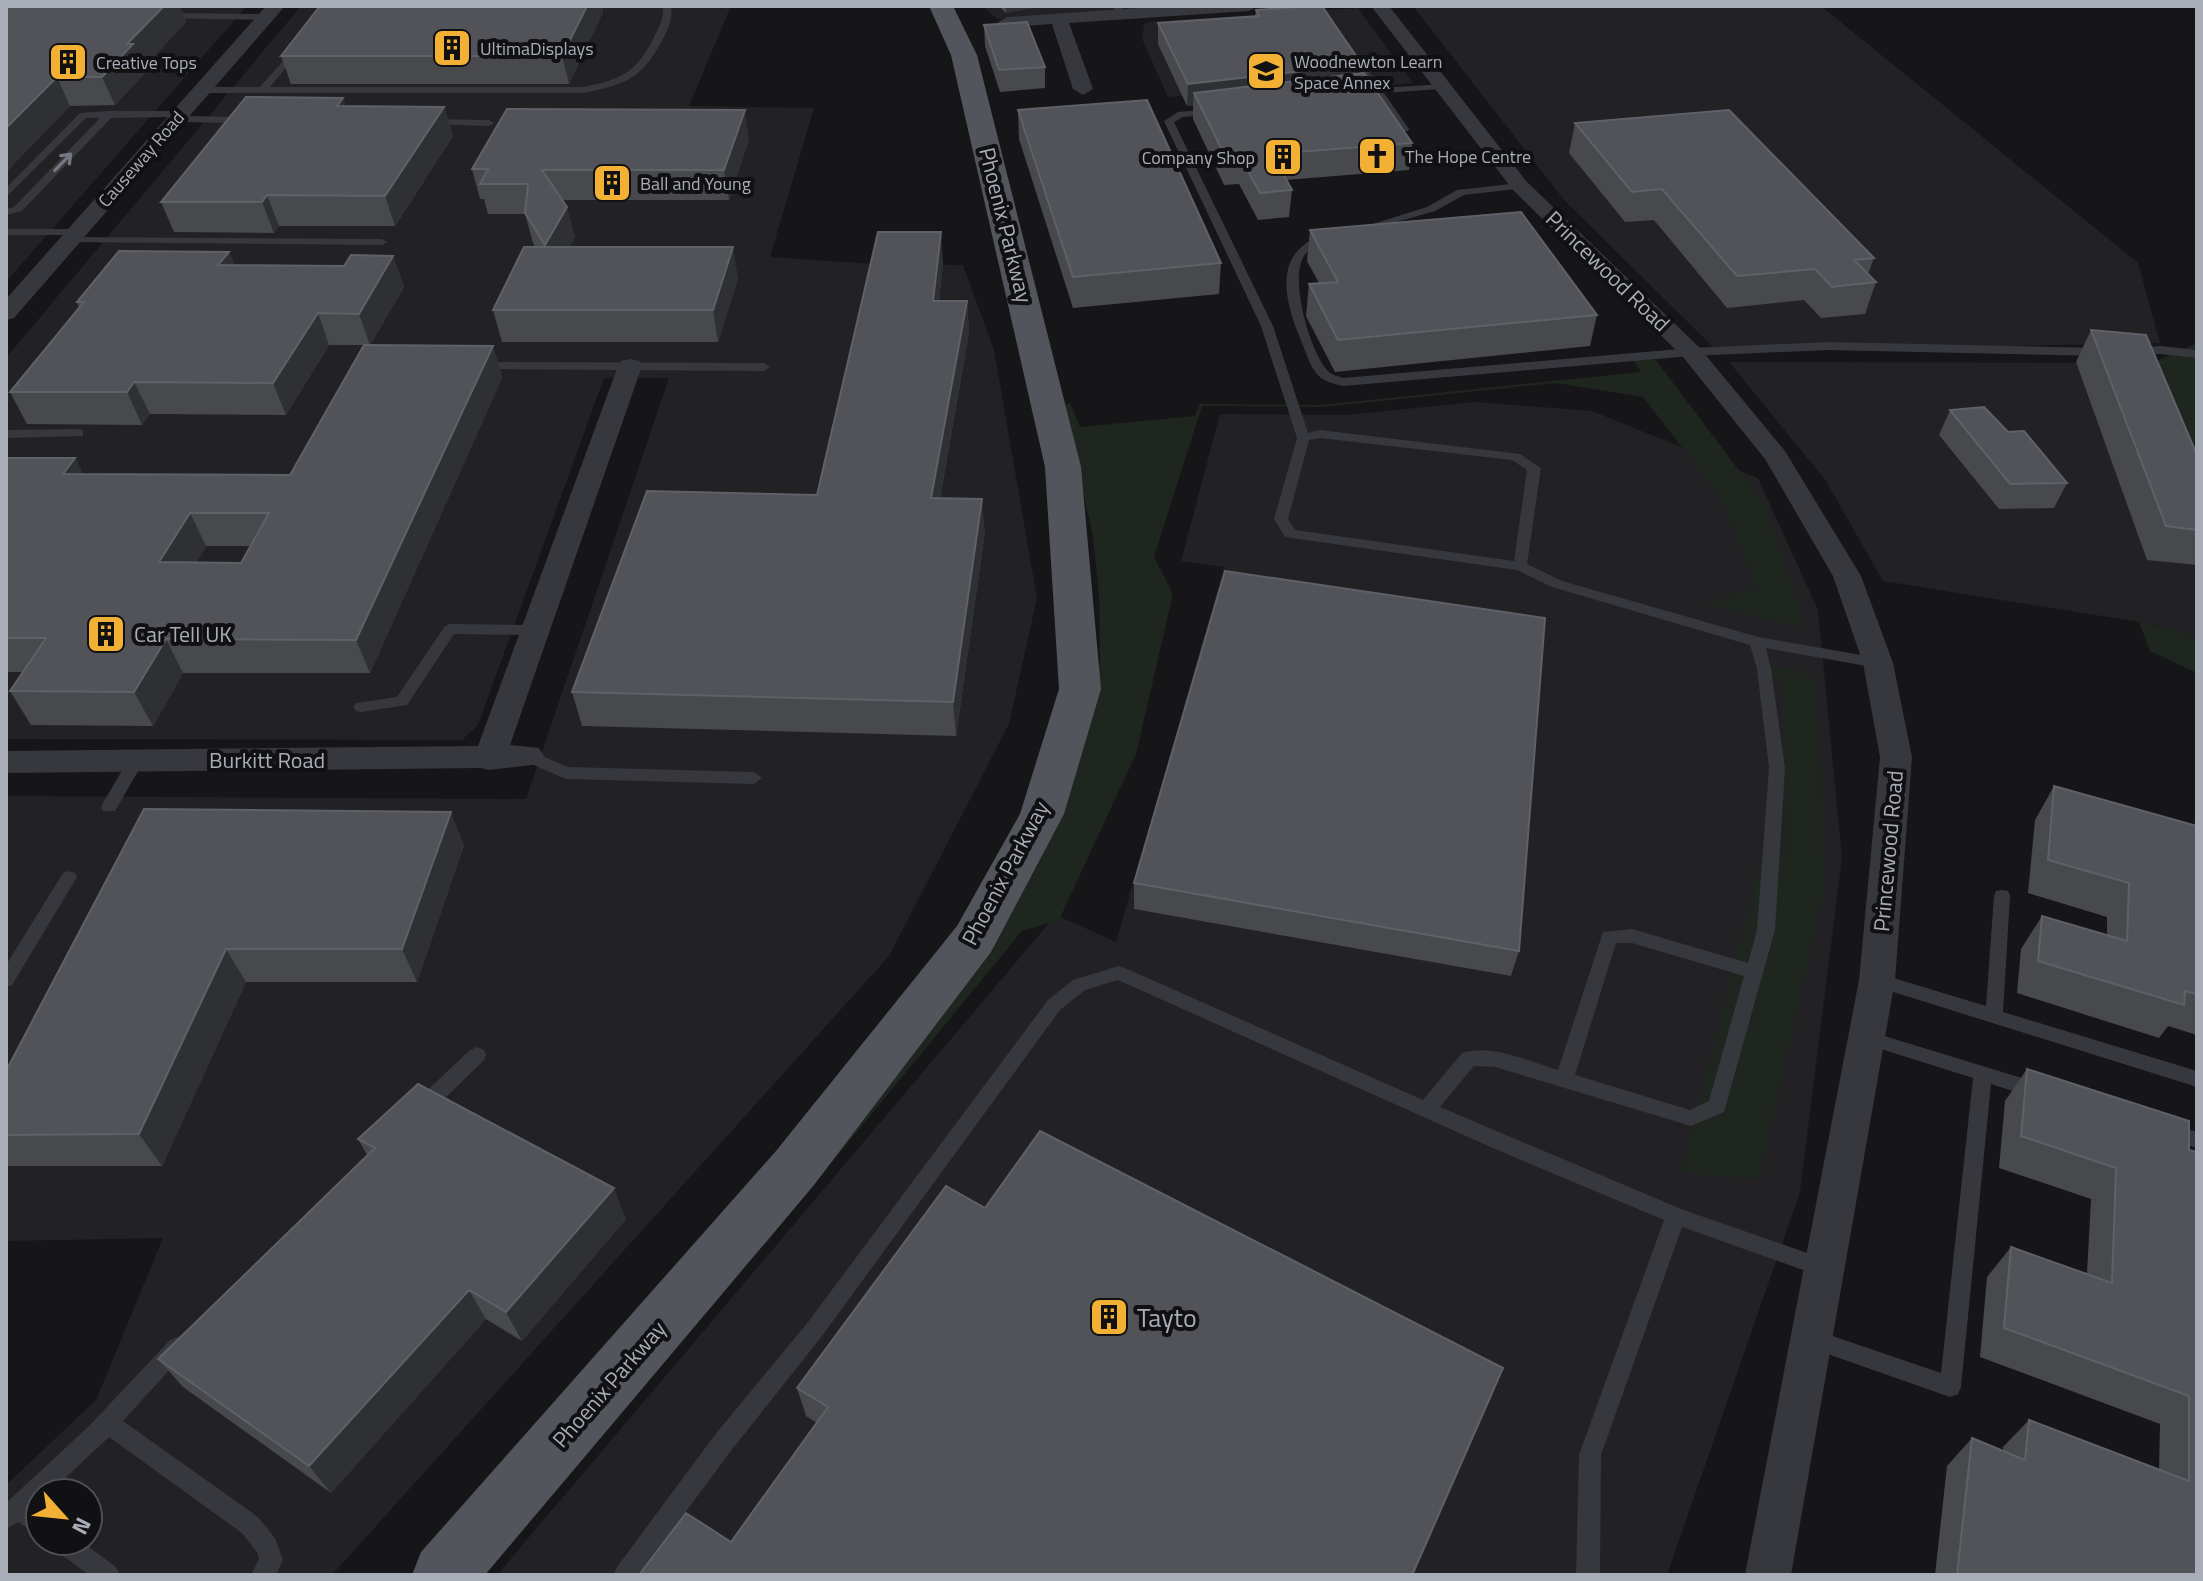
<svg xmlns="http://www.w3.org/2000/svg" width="2203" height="1581" viewBox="0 0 2203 1581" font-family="'Titillium Web',sans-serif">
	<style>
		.built { fill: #222225; fill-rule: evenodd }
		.green { fill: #1e261f }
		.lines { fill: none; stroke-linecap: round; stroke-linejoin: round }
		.lane { fill: #37383d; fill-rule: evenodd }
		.street { fill: #37383d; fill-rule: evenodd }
		.primary { fill: #53555c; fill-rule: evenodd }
		.wall { fill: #47494d; fill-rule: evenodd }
		.shaded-wall { fill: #2f3033 }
		.building { fill: #525359; stroke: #5f6168; stroke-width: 2; fill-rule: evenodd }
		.oneway { stroke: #757881 }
		.labels { text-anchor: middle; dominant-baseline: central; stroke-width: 8; stroke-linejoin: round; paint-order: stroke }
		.far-poi-label { font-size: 18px; fill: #a8adb8; stroke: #111113; text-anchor: start }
		.far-street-label { font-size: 18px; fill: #a8adb8; stroke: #111113 }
		.street-label { font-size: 22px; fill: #a8adb8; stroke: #111113 }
		.poi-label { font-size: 22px; fill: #a8adb8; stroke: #111113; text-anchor: start }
		.near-poi-label { font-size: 26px; fill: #a8adb8; stroke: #111113; text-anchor: start }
	</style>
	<rect width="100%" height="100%" fill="#161618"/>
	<!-- built -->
	<path class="built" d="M14 6H247L6 282V8Z
		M301 6H731L689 106 814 108 770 257 874 264 963 265 994 350 1037 598 1009 724 889 956 332 1575H6V1485L96 1400 163 1238 6 1241V796L526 799 669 378H604L478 725 462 740 6 739V358ZM40 1493H88V1541H40Z
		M983 6H1182L997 19Z
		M1413 6H1821L2138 263 2160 343 1954 347 1832 342 1713 347 1564 200Z
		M1358 8 1413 83 1295 94 1291 86 1168 97 1142 39 1144 25 1148 22Z
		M1729 362 2155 363 2197 449V637L2139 622 1883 581 1826 481Z
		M1475 402 1592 411 1758 478 1818 610 1842 857 1800 1192 1667 1575H497L1056 915 1116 942 1224 567 1181 561 1220 414 1346 415Z"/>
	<!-- green -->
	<path class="green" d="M2197 343V464L2145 366Z
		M1643 358 1656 360 1765 505 1804 624 1798 626 1703 602 1758 589 1722 499 1643 397 1556 383 1322 407 1202 406 1154 557 1173 594 1136 754 1059 920 1022 931 765 1244 722 1260 1075 763 1100 663 1099 596 1093 537 1064 405 1070 403 1080 427 1195 416 1200 404 1321 405 1641 372 1632 359Z
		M2139 622 2197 637V673L2150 651Z
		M1763 663 1817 677 1824 889 1760 1175 1756 1179 1681 1172 1763 852 1789 856 1781 678 1759 674Z"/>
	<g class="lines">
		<!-- lane -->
		<path class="lane" d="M663 6H671C673 18 669 26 664 37 643 78 627 84 584 93H201L196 90 201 87H260L298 44 303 47 270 87H584C622 79 636 73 654 37 660 26 664 18 663 6Z
			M1111 6H1120L1129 14 1122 16Z
			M163 13 266 14 270 17 266 20 160 18 159 16Z
			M1346 42 1349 43 1380 88 1443 84V88L1440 89 1384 93 1409 129 1408 131H1400L1375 94 1351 95V91L1371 89 1341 45Z
			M1212 109 1217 112 1215 114 1183 117 1174 122 1273 326 1308 433 1320 430 1520 454 1541 468 1527 564 1562 581 1758 637 1878 658 1885 663 1878 668 1766 648 1771 669 1785 768 1775 930 1724 1112 1691 1126 1495 1067 1474 1066 1440 1107 1681 1209 1830 1261 1833 1268 1830 1275 1823 1277 1682 1227 1601 1455 1600 1575H1576L1579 1455 1664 1220 1495 1149 1118 980 1085 990 1060 1010 822 1336 730 1452 639 1575H613L617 1567 714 1436 808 1322 1048 1000 1073 980 1119 966 1125 968 1423 1100 1462 1053C1492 1043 1530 1062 1558 1070L1603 932 1632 929 1748 963 1757 930 1769 768 1757 669 1750 645 1552 587 1517 570 1285 537 1274 519 1297 438 1261 326 1164 121 1178 112ZM1320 438 1512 460 1527 470 1514 561 1295 530 1288 519 1309 440ZM1616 943H1632L1744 976 1709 1101 1690 1110 1575 1075Z
			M109 111H180L185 114 183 116 246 117 251 120 246 123 176 122 173 121 172 117 111 118 22 211 6 215V209L14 207 100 118H86L6 197V188L80 113Z
			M429 119 489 120 494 123 489 126 425 124 424 122Z
			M1520 183 1525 186 1524 188 1464 195 1435 211 1365 231 1360 228 1427 207 1457 190Z
			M6 229H77L82 232 77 235H6Z
			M1326 234 1331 237 1330 239C1320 244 1310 247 1304 256 1289 279 1310 351 1327 370 1331 375 1337 376 1343 378L1691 348 1828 342 2100 348 2106 352 2100 356 1828 350 1691 356 1343 386C1335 384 1326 382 1320 377 1309 367 1306 351 1300 338 1283 297 1273 250 1326 234Z
			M69 237 382 239 387 242 382 245 65 242 64 240Z
			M2160 346 2197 350V358L2160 354 2131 356 2125 352 2131 348Z
			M479 362 764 363 770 367 764 371 475 369V363Z
			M78 429 83 430V436L6 438V430Z
			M450 624 534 625 541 630 534 635 454 634 407 705 361 712 356 711 353 707 356 703 397 697 445 626Z
			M528 750 568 767 754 772 762 778 754 784 566 779 522 760 520 756Z
			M136 755 144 761 115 811H103L101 807 103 803 130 757Z
			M69 871 75 873 77 877 12 985 6 987V965L63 873Z
			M2002 890 2008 891 2010 896 2003 1012 2197 1071V1087L1871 985 1868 980 1871 975 1877 973 1986 1006 1994 896 1996 891Z
			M1868 1031 2035 1082 2042 1084 2044 1090 2042 1096 2035 1098 1991 1084 1961 1387 1958 1394 1950 1397 1805 1346 1801 1339 1805 1332 1812 1329 1941 1373 1973 1078 1862 1043 1859 1038 1862 1033Z
			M477 1047 484 1050 486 1055 484 1060 430 1113 423 1115 416 1113 414 1107 416 1101 470 1050Z
			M2168 1123 2197 1132V1148L2161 1137 2158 1131 2161 1125Z
			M177 1337 184 1340 188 1347 184 1354 123 1421 258 1517 275 1538 283 1560 276 1575H251L259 1559 257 1552 242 1533 109 1437 49 1493H40V1502L34 1507 40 1511V1536L18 1522 6 1529V1503L89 1426 170 1340Z
			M51 1541H81L116 1567 120 1575H89L54 1549Z"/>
		<!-- street -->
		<path class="street" d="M266 6H285L14 318 6 320V299Z
			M1168 6H1258L1249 11 1069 23 1093 89 1083 95 1073 89 1052 24 1007 27 998 22 1007 17Z
			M1371 6H1389L1527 182 1699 347 1785 451 1861 576 1893 663 1912 757 1895 980 1791 1575H1745L1859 980 1880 757 1863 663 1833 576 1765 459 1683 357 1513 190Z
			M630 359 639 361 642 366 510 745 539 748 544 756 539 764 489 770 481 768 6 773V751L478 746 618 366 621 361Z"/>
		<!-- primary -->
		<path class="primary" d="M929 6H953L977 55 1081 467 1101 689 1064 814 991 952 814 1185 485 1575H412L421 1552 776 1151 957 926 1020 814 1059 689 1045 467 951 55Z"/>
	</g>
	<!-- wall -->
	<path class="wall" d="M6 6H180L186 22 143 68 145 73 115 105 70 106 6 172Z
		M320 6H602L603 12 569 84H291L281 56Z
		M999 6H1043L1006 13Z
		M1256 10 1358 59 1356 74 1412 143 1409 170 1286 180 1292 190 1289 217 1258 220 1239 184 1224 185 1193 119V106H1187L1158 44V23L1255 16Z
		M984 25 1045 67V88L1000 92 985 46Z
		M343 98 345 106 444 107 453 136 395 226H279L274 233 174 232 161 202Z
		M1018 110 1221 263 1219 294 1073 308 1019 139Z
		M1575 123 1874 258 1868 274 1876 282 1865 314 1821 318 1804 300 1727 308 1654 220 1625 222 1569 153Z
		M749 139 729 200H562L575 237 569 247 738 278 718 342H502L493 310 535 247 533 243 525 214H488L484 199H480L472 169Z
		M1310 230 1597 315 1590 346 1335 372 1306 316 1309 284 1319 283 1307 261Z
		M229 252 235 266H344L393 256 404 287 370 345 493 346 502 378 370 673H183L153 726 31 725 10 691 24 672H6V458H75L83 474 290 475 364 345H329L286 415 150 414 142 425 27 424 10 392 79 308 77 302ZM206 546H250L241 563H196Z
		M943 263 939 301H967L969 333 940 498 985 532 956 736 582 726 572 692 817 495Z
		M2091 330 2197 455V565L2147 560 2076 362Z
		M1950 410 2008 432 2067 483 2054 508 1999 509 1939 435Z
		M2054 786 2197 826V1035L2168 1026 2159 1038 2017 993 2021 949 2042 916 2107 935V917L2028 893 2035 820Z
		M144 809 464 845 417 982H246L162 1166H6V1071Z
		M1134 883 1519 951 1511 976 1134 909Z
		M2027 1069 2189 1121 2197 1575H1935L1947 1466 1972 1438 2003 1451V1447L2029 1420 2159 1470 2160 1424 1980 1357 1987 1277 2011 1247 2087 1274 2091 1199 1999 1168 2005 1101Z
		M358 1139 626 1219 522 1341 486 1319 331 1493 183 1387 158 1359 367 1155Z
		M985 1208 1492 1396 731 1542 817 1423 806 1416 797 1388Z"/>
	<!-- shaded-wall -->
	<path class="shaded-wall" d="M164 6H180L186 22 143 68 145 73 115 105 102 77 127 44Z
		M587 6H602L603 12 569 84 562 56Z
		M1006 6H1043L1006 13Z
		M1356 65 1354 87 1194 93 1193 106H1187L1188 84Z
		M57 77 70 106 6 172V128Z
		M343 98 352 127 337 106Z
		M444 107 453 136 395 226 385 196Z
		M745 110 749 139 729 200 724 170Z
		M267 195 279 226 274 233 262 202Z
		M567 207 575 237 553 276 545 245Z
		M941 232 943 263 936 332 933 301Z
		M733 247 738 278 718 342 713 310Z
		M229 252 242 283 218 265Z
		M393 256 404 287 370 345 359 314Z
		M967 301 969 333 934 531 931 498Z
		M318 313 329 345 286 415 273 383Z
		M493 346 502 378 370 673 356 640Z
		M134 382 150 414 142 425 127 392Z
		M75 458 92 491 63 474Z
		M982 499 985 532 956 736 953 702Z
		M190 513 206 546 176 596 159 562Z
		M166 639 183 673 153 726 134 692Z
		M451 812 464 845 417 982 402 949Z
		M226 949 246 982 162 1166 139 1134Z
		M614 1188 626 1219 522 1341 506 1312Z
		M469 1290 486 1319 331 1493 309 1466Z
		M1503 1368 1492 1396 1414 1575H1412Z"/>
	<!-- building -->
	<path class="building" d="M6 6H164L127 44H133L102 77H57L6 128Z
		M320 6H587L562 56H281Z
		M1311 6H1322L1358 59 1352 60 1356 65 1188 84 1158 23 1259 16 1256 10Z
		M1027 22 1045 67 999 70 984 25Z
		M1364 73 1412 143 1272 154 1292 190 1260 193 1240 157 1226 158 1194 93Z
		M246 97 343 98 337 106 444 107 385 196 267 195 262 202H161Z
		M1147 100 1221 263 1073 277 1018 110Z
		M507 109 745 110 724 170H542L567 207 545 245 525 213 528 184H480L488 169H472Z
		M1729 110 1874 258 1854 260 1876 282 1832 287 1815 269 1737 276 1662 189 1632 192 1575 123Z
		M1521 212 1597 315 1338 340 1309 284 1338 282 1310 230Z
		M878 232H941L933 301H967L931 498 982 499 953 702 572 692 647 491 817 495Z
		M524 247H733L713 310H493Z
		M119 251 229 252 218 265 344 266 351 255 393 256 359 314 318 313 273 383 134 382 127 392H10L84 302H77Z
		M2091 330 2146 335 2197 455V530L2166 526Z
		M364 345 493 346 356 640 166 639 134 692 10 691 46 638H6V458H75L63 474 290 475ZM190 513H269L241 563 159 562Z
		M1984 407 2008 432 2024 431 2067 483 2010 484 1950 410Z
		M1225 571 1545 618 1519 951 1134 883Z
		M2054 786 2197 826V994L2185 991 2184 1005 2038 961 2042 916 2127 941 2129 883 2048 860Z
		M144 809 451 812 402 949H226L139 1134 6 1135V1071Z
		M2027 1069 2189 1121V1150L2197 1152V1575H1957L1972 1438 2025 1460 2029 1420 2189 1481V1396L2004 1328 2011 1247 2112 1283 2116 1168 2021 1136Z
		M418 1084 614 1188 506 1312 469 1290 309 1466 158 1359 375 1148 358 1139Z
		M1040 1131 1503 1368 1412 1575H639L686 1513 731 1542 828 1407 797 1388 946 1186 985 1208Z"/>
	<!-- one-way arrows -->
	<defs><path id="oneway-shaft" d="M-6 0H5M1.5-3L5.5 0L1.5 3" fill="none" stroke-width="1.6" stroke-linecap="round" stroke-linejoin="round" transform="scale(2)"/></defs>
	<use class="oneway" href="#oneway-shaft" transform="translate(63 162) rotate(-46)"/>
	<!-- icons -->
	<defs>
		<symbol id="building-square" viewBox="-11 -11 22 22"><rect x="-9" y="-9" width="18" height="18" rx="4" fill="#f2b134" stroke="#111113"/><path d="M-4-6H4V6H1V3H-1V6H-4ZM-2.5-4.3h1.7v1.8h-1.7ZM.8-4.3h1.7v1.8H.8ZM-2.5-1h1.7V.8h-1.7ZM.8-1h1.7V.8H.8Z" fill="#111"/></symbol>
		<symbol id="school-square" viewBox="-11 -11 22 22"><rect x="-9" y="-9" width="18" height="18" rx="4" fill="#f2b134" stroke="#111113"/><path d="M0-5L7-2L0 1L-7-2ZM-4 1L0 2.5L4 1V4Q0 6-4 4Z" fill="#111"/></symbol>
		<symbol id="church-square" viewBox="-11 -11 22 22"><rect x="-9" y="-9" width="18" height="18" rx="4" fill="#f2b134" stroke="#111113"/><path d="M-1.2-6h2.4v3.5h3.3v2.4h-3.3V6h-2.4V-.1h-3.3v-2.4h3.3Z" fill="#111"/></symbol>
	</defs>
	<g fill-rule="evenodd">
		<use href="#building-square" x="430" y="26" width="44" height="44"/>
		<use href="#building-square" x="46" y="40" width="44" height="44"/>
		<use href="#school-square" x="1244" y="49" width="44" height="44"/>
		<use href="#church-square" x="1355" y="134" width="44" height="44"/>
		<use href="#building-square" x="1261" y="135" width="44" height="44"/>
		<use href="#building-square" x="590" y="161" width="44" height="44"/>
		<use href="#building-square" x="84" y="612" width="44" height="44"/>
		<use href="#building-square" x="1087" y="1295" width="44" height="44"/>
	</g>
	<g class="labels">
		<!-- far-poi labels -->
		<g class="far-poi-label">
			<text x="480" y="48">UltimaDisplays</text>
			<text x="1294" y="61">Woodnewton Learn<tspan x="1294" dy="21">Space Annex</tspan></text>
			<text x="96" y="62">Creative Tops</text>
			<text x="1405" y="156">The Hope Centre</text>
			<text x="1255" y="157" text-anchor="end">Company Shop</text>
			<text x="640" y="183">Ball and Young</text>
		</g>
		<!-- far-street labels -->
		<g class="far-street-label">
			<text transform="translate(141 159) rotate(-49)">Causeway Road</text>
		</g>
		<!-- street labels -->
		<g class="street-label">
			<text transform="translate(1006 225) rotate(76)">Phoenix Parkway</text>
			<text transform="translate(1608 271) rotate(44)">Princewood Road</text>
			<text x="267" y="760">Burkitt Road</text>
			<text transform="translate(1888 851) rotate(-85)">Princewood Road</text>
			<text transform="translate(1005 873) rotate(-62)">Phoenix Parkway</text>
			<text transform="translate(609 1384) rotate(-49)">Phoenix Parkway</text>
		</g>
		<!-- poi labels -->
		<g class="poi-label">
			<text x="134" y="634">Car Tell UK</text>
		</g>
		<!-- near-poi labels -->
		<g class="near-poi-label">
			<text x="1137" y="1317">Tayto</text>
		</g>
	</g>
	<!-- border -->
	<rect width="2203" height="1581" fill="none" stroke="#a8adb8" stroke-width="16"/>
	<!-- north arrow -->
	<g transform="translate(64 1517) rotate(117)"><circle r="38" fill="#111113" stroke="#4d4f55" stroke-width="2"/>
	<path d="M0-6L14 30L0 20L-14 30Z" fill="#f2b134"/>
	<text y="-12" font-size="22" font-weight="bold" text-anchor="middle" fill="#a8adb8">N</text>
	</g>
</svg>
